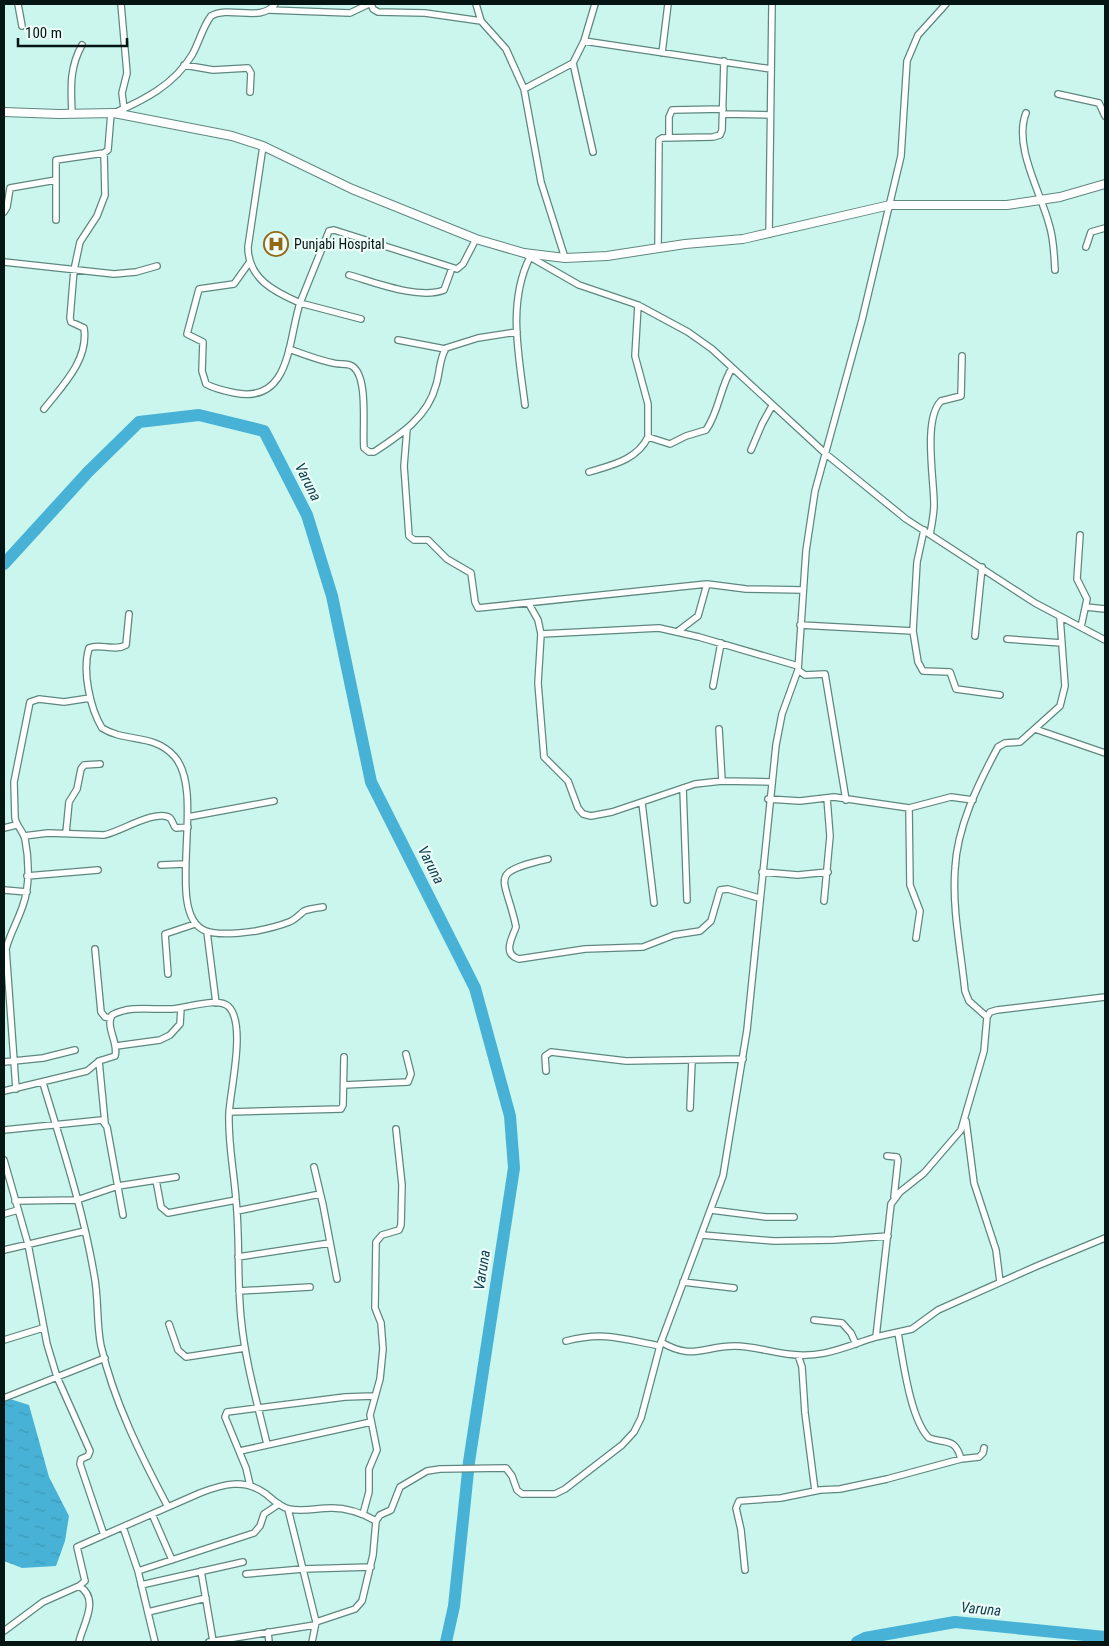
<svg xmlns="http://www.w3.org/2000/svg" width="1109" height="1646" viewBox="0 0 1109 1646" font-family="'Roboto Condensed',sans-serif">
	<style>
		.water { fill: url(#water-ripples) }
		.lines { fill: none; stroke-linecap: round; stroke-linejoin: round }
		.river { stroke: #47b2d6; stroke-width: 12 }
		.street-casing { stroke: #5e877f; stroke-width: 8 }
		.secondary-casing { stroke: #5e877f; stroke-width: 10 }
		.street { stroke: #fff; stroke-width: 5.5 }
		.secondary { stroke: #fff; stroke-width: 8 }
		.labels { text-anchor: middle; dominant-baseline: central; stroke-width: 4.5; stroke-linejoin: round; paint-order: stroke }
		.poi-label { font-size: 14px; fill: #051513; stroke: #ecfdf9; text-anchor: start }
		.water-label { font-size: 15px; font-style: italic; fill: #114050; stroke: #ecfdf9 }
	</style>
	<defs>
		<pattern id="water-ripples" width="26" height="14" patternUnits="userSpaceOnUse" patternTransform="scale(1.25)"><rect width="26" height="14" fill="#47b2d6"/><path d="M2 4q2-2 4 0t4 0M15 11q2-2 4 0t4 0" fill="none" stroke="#3d98b7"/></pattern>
	</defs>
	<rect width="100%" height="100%" fill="#caf6ee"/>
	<!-- water -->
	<path class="water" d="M7 1398 29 1405 49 1477 69 1516 65 1541 56 1566 22 1568 4 1561V1399Z"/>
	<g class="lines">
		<!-- river -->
		<path class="river" d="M4 564 88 472 139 422 199 415 264 431 307 515 332 596 371 782 475 988 510 1116 514 1168 469 1462 454 1606 446 1642
			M857 1642 865 1638 955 1622 1105 1637"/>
		<defs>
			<path id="street" d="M18 4 22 26
				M121 4 127 73 122 93 124 109
				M371 4 373 9 378 12 425 13 481 21
				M476 4 481 21 506 49 524 89
				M269 10 350 13 369 4
				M584 41 771 69
				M662 53 668 4
				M573 63 593 152
				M184 65 213 70 248 68 251 73 250 92
				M1058 94 1099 103 1105 116
				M114 113C144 100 174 85 192 55 199 43 202 28 211 16 230 5 261 23 275 4
				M1026 113C1013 146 1041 193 1049 224 1054 239 1054 255 1055 270
				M72 114C71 89 69 68 82 45
				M723 114 770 115
				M669 138V117L672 110 723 109
				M4 212 7 207 10 188 56 180
				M56 220V160L104 153 108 150 111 113
				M769 234 772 4
				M1086 247 1091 232 1105 228
				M658 248 659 140 662 138 713 137 720 135 722 130 724 61
				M525 254 579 285 638 305 688 332 712 349 826 454 906 519 1035 603 1105 640
				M565 258 541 182 524 89 573 63 584 41 595 4
				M4 262 114 274 136 272 157 266
				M249 263 234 284 199 289 187 334 203 342 202 371 206 384C215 389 225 391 235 393 291 404 288 340 300 303 275 292 248 279 248 247L263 146
				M349 275C374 282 419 300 444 290L452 268
				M638 305 635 356 648 404V437
				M361 319 300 303 329 231 334 230 457 269 463 264 476 239
				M398 340 445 349
				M289 349C303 354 318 360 333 363 339 365 347 363 352 366 369 376 362 430 364 448L369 452H374C400 435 428 417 436 385 440 373 439 359 446 348L478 338 517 332
				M525 405C519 356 507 303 530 257
				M44 409C62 386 89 360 84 328L71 322 70 318 74 270 80 242 97 216 105 195 104 153
				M407 429 404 466 409 536 414 540H428L447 559 471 573 475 602 478 608 707 584 746 589 803 590
				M751 450 762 424 772 406
				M589 472C612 465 637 460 648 437L670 444 686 436 706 430C719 412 720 387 732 368
				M930 534C932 524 934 514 934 504 934 479 923 419 941 401L961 396 962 356
				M1080 535 1077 579 1087 599 1081 627
				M529 604 538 620 541 634 538 683 544 757 568 781 578 808 583 814 591 816 612 812 695 784 722 781 771 782
				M1086 607 1105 609
				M129 614 126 645C114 652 100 643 89 648 82 671 90 708 102 728 126 743 153 733 174 756 208 792 162 915 206 931 219 936 242 933 256 931 266 929 279 926 289 922 295 920 299 915 304 911 309 909 317 908 323 907
				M800 625 913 631 918 662 923 671 950 672 956 689 1000 695
				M913 631 917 562 924 530
				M677 632 698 616 707 584
				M541 634 659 628 699 637 798 666
				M975 636 982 567
				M1007 639 1062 643
				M798 670 805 675 825 674 846 800
				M713 686 721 643
				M719 729 722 781
				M1035 729 1105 753
				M683 788 687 900
				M768 799 800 801 834 797 909 808 951 797 973 800
				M642 803 654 903
				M909 808 910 885 920 911 916 938
				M188 817 274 801
				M4 828 16 825
				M66 833 69 802 77 789 81 769 84 765 100 764
				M24 836 48 833 104 835C118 833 157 808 170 818 173 821 173 826 176 828L188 827
				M548 859C485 873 506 877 516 927 512 938 502 954 519 959L585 949 643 947 674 935 700 931 711 921 720 890 728 889 759 898
				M161 865 185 864
				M762 872 798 875 828 872
				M27 876 98 870
				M4 890 27 892
				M824 901 830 836 827 798
				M207 932 216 1003
				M95 949 101 1012 105 1017 110 1018
				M168 974 165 934 195 924
				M987 1017 969 1001 965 991C961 951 952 909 955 869 957 827 978 784 998 747L1005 743 1020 742 1060 706 1065 686 1060 617
				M116 1046 160 1040 170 1035 180 1024 181 1008
				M99 1061 105 1123
				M4 1062 43 1058 75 1050
				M546 1071 545 1056 551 1052 626 1061 743 1059
				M43 1083C62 1146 83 1209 94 1274 99 1298 96 1322 101 1346 114 1402 141 1456 168 1507
				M344 1085 408 1082 411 1074 406 1054
				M16 1089 6 949C10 933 18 921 23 905 30 886 29 859 25 839 23 831 17 827 15 818L14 782 30 702 39 699 64 702 90 698
				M4 1091 87 1071 99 1061 115 1056C119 1043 105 1027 112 1015 131 1005 152 1010 172 1009 186 1008 217 997 228 1006 247 1023 230 1090 229 1114 228 1144 234 1171 236 1200 240 1239 237 1279 241 1318 245 1361 257 1402 267 1444
				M690 1108 692 1061
				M229 1112 341 1109 343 1105 344 1057
				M966 1121 974 1183 996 1250 1000 1282
				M4 1130 102 1120 107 1127 123 1215
				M887 1156 897 1157 898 1160 894 1197
				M4 1160 28 1244 47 1344 57 1377 90 1451 88 1456 81 1459 80 1464 104 1535 200 1493C223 1484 245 1478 266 1494 273 1500 280 1507 289 1509 303 1512 318 1508 332 1508 348 1508 362 1513 376 1521
				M314 1167 323 1205 337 1279
				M156 1180 161 1207 168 1213 236 1200
				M15 1201 77 1200 118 1186 176 1177
				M711 1210 766 1217H794
				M237 1211 320 1194
				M4 1214 18 1210
				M702 1235 774 1241 834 1240 888 1236
				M4 1250 85 1231
				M238 1257 330 1243
				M683 1282 734 1288
				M239 1291 310 1287
				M814 1320 842 1323 851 1333 856 1344
				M169 1324 178 1350 186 1357 245 1348
				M898 1333C903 1360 910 1419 929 1438 946 1444 955 1437 961 1459
				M876 1337 912 1329 938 1310 1037 1266 1105 1238
				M4 1340 43 1328
				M566 1341C605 1331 622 1339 660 1346
				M661 1342C693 1361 703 1346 735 1346 753 1346 770 1352 787 1354 823 1359 844 1347 876 1337L891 1204 900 1192 924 1173 961 1130 984 1051 987 1017 990 1012 997 1010 1105 997
				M798 1355 802 1367 805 1413 815 1491
				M4 1398 105 1358
				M240 1451 371 1422
				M250 1485 246 1468 225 1417 227 1412 345 1397 374 1396
				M288 1509 316 1622 312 1642
				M152 1514 172 1560
				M363 1514 369 1492V1469L377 1450 370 1415 380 1379 383 1349 381 1323 375 1308 376 1242 382 1235 399 1230 401 1225 402 1185 396 1129
				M123 1527 138 1571 155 1642
				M745 1570 741 1530 736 1508 739 1501 781 1498 820 1490 840 1489 887 1479 961 1459 979 1457 983 1453 984 1448
				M138 1571 254 1533 260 1526 264 1514 279 1504
				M201 1571 213 1641
				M246 1574 303 1569 371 1567
				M141 1585 243 1562
				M79 1586 85 1581 77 1547 104 1535
				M148 1612 206 1598
				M316 1622 355 1609 362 1601 373 1555 376 1521 380 1515 391 1510 400 1487 427 1471 440 1469 506 1468 512 1476 517 1490 522 1494H555L565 1489 622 1445 634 1432 641 1418 661 1342 723 1176 747 1030 776 745 782 714 798 670 806 551 815 491 862 320 901 156 907 61 918 35 946 4
				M4 1631 43 1602 79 1586C101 1599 82 1626 79 1642
				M268 1632 269 1642
				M209 1642 315 1625"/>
			<path id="secondary" d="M4 112 59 114 114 113 232 136 263 146 352 189 476 239 524 253 565 258 607 256 685 244 743 239 890 205H1007L1060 197 1105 184"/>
		</defs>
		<!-- street casing -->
		<use href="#street" class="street-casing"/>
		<!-- secondary casing -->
		<use href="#secondary" class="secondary-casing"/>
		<!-- street -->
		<use href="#street" class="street"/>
		<!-- secondary -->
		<use href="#secondary" class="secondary"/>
	</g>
	<!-- icons -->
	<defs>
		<symbol id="hospital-ring" viewBox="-11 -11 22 22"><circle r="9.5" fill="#ecfdf9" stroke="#946713" stroke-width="1.5"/><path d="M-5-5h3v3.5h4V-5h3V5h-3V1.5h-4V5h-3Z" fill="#946713"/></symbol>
	</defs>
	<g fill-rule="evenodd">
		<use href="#hospital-ring" x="262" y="230" width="28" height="28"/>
	</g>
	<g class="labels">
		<!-- poi labels -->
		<g class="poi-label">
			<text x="294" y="244">Punjabi Hospital</text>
		</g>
		<!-- water labels -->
		<g class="water-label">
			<text transform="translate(308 482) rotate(63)">Varuna</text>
			<text transform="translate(431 865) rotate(63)">Varuna</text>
			<text transform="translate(482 1270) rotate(-81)">Varuna</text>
			<text transform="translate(981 1609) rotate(5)">Varuna</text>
		</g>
	</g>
	<!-- border -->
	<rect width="1109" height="1646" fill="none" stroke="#051513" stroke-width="10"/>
	<!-- scale -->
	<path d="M18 38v8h109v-8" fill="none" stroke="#051513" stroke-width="2.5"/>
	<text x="25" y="38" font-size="15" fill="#051513" stroke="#ecfdf9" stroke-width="4" paint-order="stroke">100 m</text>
</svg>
